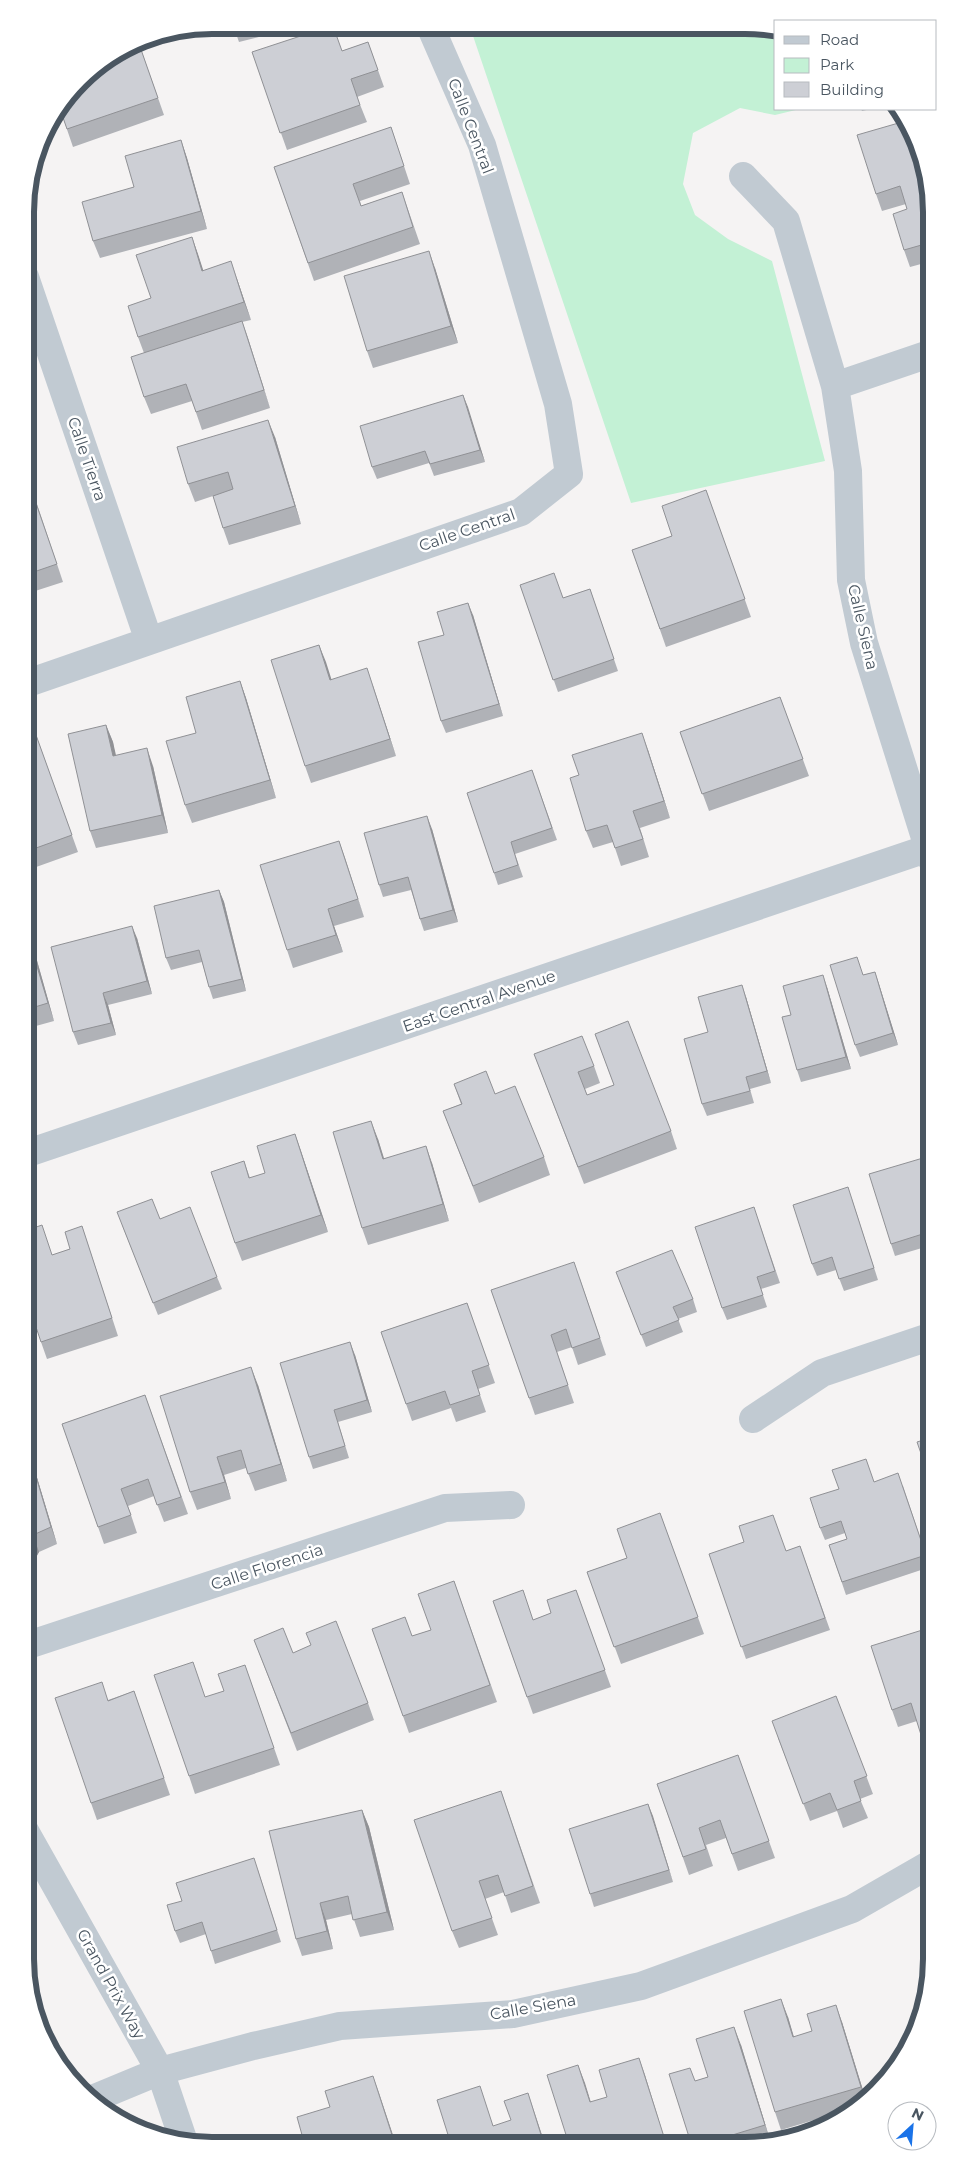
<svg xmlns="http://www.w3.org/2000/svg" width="957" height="2171" viewBox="0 0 957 2171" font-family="Montserrat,sans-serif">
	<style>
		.green { fill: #c3f1d5 }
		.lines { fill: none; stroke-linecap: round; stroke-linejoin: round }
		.minor { stroke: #c1cad2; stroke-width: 28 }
		.wall { fill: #b0b2b7 }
		.shaded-wall { fill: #909195 }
		.building { fill: #cdcfd5; stroke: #909195 }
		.labels { text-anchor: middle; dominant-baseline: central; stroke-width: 5; stroke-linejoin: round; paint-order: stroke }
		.street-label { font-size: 16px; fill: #4a5661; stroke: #fff }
		.rim { fill: none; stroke: #4a5661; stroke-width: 6 }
	</style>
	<rect width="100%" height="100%" fill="#f5f3f3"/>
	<!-- green -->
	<path class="green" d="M470 27 776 29V109H800L775 115 740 108 693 133 683 184 695 215 728 239 772 261 825 461 631 503Z"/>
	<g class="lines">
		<!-- minor -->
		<path class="minor" d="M743 176 786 221 835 386 932 353
			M25 277 149 641
			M835 386 848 471 851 580 864 643 932 860
			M25 684 521 512 569 474 558 404 482 145 430 26
			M25 1154 932 847
			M753 1419 822 1373 932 1336
			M25 1646 445 1508 511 1505
			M25 1831 160 2071 184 2142
			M90 2100 160 2071 253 2046 340 2026 513 2014 641 1986 852 1909 932 1863"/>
	</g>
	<!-- wall -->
	<path class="wall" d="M233 25 302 26 239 42Z
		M138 41 164 115 73 147 60 109Z
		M368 42 384 87 357 97 367 122 287 150 252 52 342 51Z
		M861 109H871L862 111Z
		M902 122 932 212V261L910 267 904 250 907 209 906 204 882 211 876 194Z
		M391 127 410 184 360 201 361 206 402 192 420 244 314 281 274 167Z
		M181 140 187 158 207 229 100 258 93 241 134 187Z
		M192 237 203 271 237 279 251 320 242 322 270 408 202 430 192 401 151 414 144 397V353L138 337 151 298Z
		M435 268 458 343 373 368 367 351Z
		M463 395 485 462 434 476 429 463 377 479 372 467Z
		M275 437 301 524 229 545 223 528 213 496 195 502 188 484Z
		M25 481 35 498 63 582 29 593 25 583Z
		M706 490 751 617 666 647 632 550 672 536Z
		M520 585 563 598 590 589 618 671 558 692Z
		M473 615 503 716 446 733 441 721 444 635Z
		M319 645 331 680 373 686 396 756 311 783 305 766Z
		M240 681 246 698 276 798 192 823 185 805Z
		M780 697 809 776 709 811 680 732Z
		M106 725 113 742 115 755 153 766 168 833 96 848 90 831Z
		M36 735 78 852 25 871V738Z
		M648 750 670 818 640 828 649 857 621 866 613 842 593 848 586 831 579 775Z
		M532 770 557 840 515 854 523 877 498 885 494 873Z
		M432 829 458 922 424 931 420 919 411 890 383 897 379 885Z
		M339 841 364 917 334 926 343 952 293 968 287 950Z
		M219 890 224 902 246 991 213 999 209 987 202 962 171 970 166 958Z
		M25 934 34 950 54 1021 25 1029Z
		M137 938 152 994 108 1005 116 1035 78 1045 73 1032Z
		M875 972 898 1045 860 1057 855 1045 863 975Z
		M827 987 851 1069 801 1082 797 1070 791 1015Z
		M746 997 771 1083 750 1089 754 1103 707 1116 702 1104 708 1032Z
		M595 1034 671 1131 677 1149 584 1184 534 1054 594 1066 600 1083 585 1089 587 1095 614 1085Z
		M25 1055 29 1067 25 1068Z
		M454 1084 495 1094 544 1157 550 1175 479 1203 443 1111 461 1104Z
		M295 1134 328 1232 242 1261 235 1243 244 1161 250 1178 265 1173Z
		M378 1139 384 1158 432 1163 449 1221 368 1245 362 1228Z
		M927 1170 932 1185V1226L928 1227 932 1238V1245L895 1256 891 1244Z
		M852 1199 878 1280 844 1291 836 1270 817 1276 812 1264Z
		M160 1219 217 1277 222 1289 158 1315 122 1225Z
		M758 1219 780 1283 761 1289 767 1307 727 1320 722 1308Z
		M82 1226 118 1336 47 1359 41 1342 53 1255 70 1249Z
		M616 1272 693 1299 697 1312 678 1319 683 1332 646 1347Z
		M580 1279 606 1355 578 1365 572 1347 557 1352 574 1403 535 1415 491 1290Z
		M467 1303 495 1383 478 1389 486 1412 456 1422 451 1408 412 1421 381 1332Z
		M355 1355 372 1412 338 1422 349 1458 313 1469 309 1457Z
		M258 1385 287 1481 255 1491 246 1468 224 1475 231 1499 197 1510 190 1492Z
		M145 1395 188 1514 164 1522 154 1496 128 1506 137 1533 104 1544 62 1424Z
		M26 1443 32 1461 57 1544 39 1552 30 1568 25 1569Z
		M874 1482 903 1486 930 1567 846 1595 829 1545 847 1539 845 1533 825 1540 820 1528Z
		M660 1513 704 1634 621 1664 587 1572 627 1558Z
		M800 1546 830 1630 746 1659 709 1554 786 1551Z
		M454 1581 497 1702 409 1733 372 1629 412 1636 431 1630Z
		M576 1590 611 1687 533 1714 493 1601 533 1620 551 1613Z
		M932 1627V1754L928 1755 917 1721 898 1727 892 1710Z
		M254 1640 293 1653 368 1703 374 1720 297 1751Z
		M245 1665 280 1765 195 1794 189 1776 206 1697 224 1691Z
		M134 1691 170 1795 97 1820 91 1803 108 1700Z
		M836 1696 873 1794 860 1799 868 1818 843 1828 837 1811 810 1821 778 1738Z
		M738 1755 775 1858 738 1871 726 1838 706 1845 713 1866 689 1875 657 1784Z
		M501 1791 540 1903 511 1913 504 1892 485 1899 498 1935 459 1948 452 1931Z
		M648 1804 673 1882 594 1907 590 1894Z
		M362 1810 369 1827 394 1930 360 1937 352 1914 326 1920 333 1949 302 1956 296 1939Z
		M258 1870 281 1942 215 1964 206 1934 180 1943 175 1931 182 1901Z
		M30 1957 41 1998H30L25 1959Z
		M788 2017 794 2037 842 2022 866 2100 857 2107 781 2130 775 2112Z
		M741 2045 770 2140H690L695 2081 708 2077Z"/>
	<!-- shaded-wall -->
	<path class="shaded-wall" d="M181 140 187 158 207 229 201 211Z
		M192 237 198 254 209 288 202 271Z
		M429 251 435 268 458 343 451 326Z
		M231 261 237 279 251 320 244 302Z
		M242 321 248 338 270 408 264 390Z
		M463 395 468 407 485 462 480 450Z
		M268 420 275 437 301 524 295 506Z
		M468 603 473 615 503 716 499 704Z
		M319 645 326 662 337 697 330 680Z
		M367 668 373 686 396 756 390 739Z
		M240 681 246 698 276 798 270 780Z
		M106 725 113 742 120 773 113 756Z
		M642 733 648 750 670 818 664 801Z
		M147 748 153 766 168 833 162 815Z
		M427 816 432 829 458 922 453 910Z
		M339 841 345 858 364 917 358 899Z
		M219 890 224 902 246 991 242 979Z
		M328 909 334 926 343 952 336 935Z
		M132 926 137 938 152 994 147 981Z
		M27 933 34 950 54 1021 48 1003Z
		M875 972 879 984 898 1045 893 1033Z
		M823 975 827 987 851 1069 846 1057Z
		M742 985 746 997 771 1083 767 1071Z
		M103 993 108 1005 116 1035 111 1023Z
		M371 1121 378 1139 389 1176 383 1159Z
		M295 1134 301 1151 328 1232 321 1215Z
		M426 1146 432 1163 449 1221 443 1204Z
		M924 1215 932 1239 929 1232Z
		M350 1342 355 1355 372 1412 367 1400Z
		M251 1367 258 1385 287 1481 281 1464Z
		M26 1443 32 1461 57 1544 51 1527Z
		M217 1457 224 1475 231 1499 225 1482Z
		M33 1535 39 1552 30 1568 25 1556V1548Z
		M648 1804 653 1816 673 1882 669 1870Z
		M362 1810 369 1827 394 1930 387 1912Z
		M320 1903 326 1920 333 1949 327 1931Z
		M25 1944 30 1957 41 1998 35 1980Z
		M781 1999 788 2017 799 2055 793 2037Z
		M836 2005 842 2022 866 2100 861 2087Z
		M734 2027 741 2045 770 2140 765 2125Z
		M639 2058 645 2075 665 2140Z
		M578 2065 585 2083 596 2119 590 2102Z
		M373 2076 379 2093 395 2141H394Z
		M528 2093 544 2141H543Z"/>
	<!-- building -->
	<path class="building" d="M331 26H333L342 51 368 42 378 70 351 79 360 105 280 133 252 52Z
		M138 41 158 98 67 129 60 109 88 72Z
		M902 122 905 130 910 129 926 163 932 212V242L904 250 893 214 907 209 900 186 876 194 857 135Z
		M391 127 404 166 353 184 361 206 402 192 413 227 308 263 274 167Z
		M181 140 201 211 93 241 82 202 134 187 125 156Z
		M192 237 202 271 231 261 244 302 138 337 128 306 151 298 136 255Z
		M429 251 451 326 367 351 344 276Z
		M242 321 264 390 196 412 186 384 144 397 131 357Z
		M463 395 480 450 430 464 425 451 372 467 360 426Z
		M268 420 295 506 223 528 213 496 233 489 228 472 188 484 177 447Z
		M28 480 57 564 25 575V481Z
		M706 490 745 599 660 629 632 550 672 536 662 506Z
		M554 573 563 598 590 589 614 659 553 680 520 585Z
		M468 603 499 704 441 721 418 642 444 635 437 612Z
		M319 645 330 680 367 668 390 739 305 766 271 660Z
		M240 681 270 780 185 805 166 741 196 733 186 697Z
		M780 697 803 759 702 794 680 732Z
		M106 725 113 756 147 748 162 815 90 831 68 734Z
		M642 733 664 801 633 811 643 839 615 848 607 825 586 831 570 778 579 775 572 755Z
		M36 735 72 835 25 852V738Z
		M532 770 552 828 511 842 518 865 494 873 467 793Z
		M427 816 453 910 420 919 408 877 379 885 364 833Z
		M339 841 358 899 328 909 336 935 287 950 260 865Z
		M219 890 242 979 209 987 199 950 166 958 154 906Z
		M132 926 147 981 103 993 111 1023 73 1032 51 947Z
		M27 933 48 1003 25 1010V934Z
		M857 957 863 975 875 972 893 1033 855 1045 830 965Z
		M823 975 846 1057 797 1070 782 1017 791 1015 783 986Z
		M742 985 767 1071 746 1077 750 1091 702 1104 684 1039 708 1032 698 997Z
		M628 1021 671 1131 578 1167 534 1054 582 1036 594 1066 578 1072 587 1095 614 1085 595 1034Z
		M486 1071 495 1094 515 1086 544 1157 473 1186 443 1111 462 1104 454 1084Z
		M371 1121 383 1159 426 1146 443 1204 362 1228 333 1132Z
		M295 1134 321 1215 235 1243 211 1172 244 1161 249 1178 265 1173 257 1146Z
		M923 1158 932 1187V1212L924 1215 929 1232 891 1244 869 1174Z
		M848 1187 874 1268 839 1279 832 1257 812 1264 793 1205Z
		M152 1199 160 1219 190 1207 217 1277 153 1303 117 1212Z
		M754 1207 775 1271 757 1277 763 1295 722 1308 695 1227Z
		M42 1225 52 1255 70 1249 65 1232 82 1226 112 1318 41 1342 25 1294V1231Z
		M672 1250 693 1299 673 1307 679 1320 641 1335 616 1272Z
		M574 1262 600 1338 572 1348 566 1329 551 1335 568 1385 529 1398 491 1290Z
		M467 1303 489 1365 472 1371 480 1395 450 1405 445 1391 406 1404 381 1332Z
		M350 1342 367 1400 334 1410 345 1446 309 1457 280 1363Z
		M251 1367 281 1464 248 1474 241 1450 217 1457 225 1482 190 1492 160 1396Z
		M145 1395 181 1497 157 1505 148 1479 121 1489 131 1515 98 1527 62 1424Z
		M932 1415V1485L917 1442 930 1438 922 1418Z
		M26 1443 51 1527 33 1535 25 1548Z
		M866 1459 874 1482 898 1473 926 1555 842 1582 829 1545 847 1539 841 1521 820 1528 810 1498 839 1489 832 1470Z
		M660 1513 698 1617 614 1647 587 1572 627 1558 617 1529Z
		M773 1515 786 1551 800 1546 825 1618 741 1647 709 1554 744 1542 739 1526Z
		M454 1581 490 1685 403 1716 372 1629 405 1617 412 1636 431 1630 418 1594Z
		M523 1590 533 1620 551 1613 547 1600 576 1590 605 1670 527 1697 493 1601Z
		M336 1621 368 1703 291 1733 254 1640 283 1628 293 1653 311 1645 306 1633Z
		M932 1627V1735L922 1738 911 1703 892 1710 871 1646Z
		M193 1662 205 1697 224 1691 218 1674 245 1665 274 1748 189 1776 154 1675Z
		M102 1682 108 1701 134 1691 164 1778 91 1803 55 1698Z
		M836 1696 867 1776 854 1781 861 1801 837 1810 830 1793 803 1804 772 1721Z
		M738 1755 769 1841 732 1854 720 1820 699 1828 706 1849 683 1857 657 1784Z
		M501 1791 533 1886 505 1896 498 1875 479 1881 492 1918 452 1931 414 1820Z
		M648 1804 669 1870 590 1894 569 1829Z
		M362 1810 387 1912 353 1920 348 1896 320 1903 327 1931 296 1939 269 1831Z
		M254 1858 277 1930 211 1951 202 1922 175 1931 167 1905 182 1901 176 1883Z
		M25 1945 35 1980H28L25 1959Z
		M781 1999 793 2037 812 2031 807 2014 836 2005 861 2087 775 2112 744 2011Z
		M734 2027 765 2125 716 2140H690L669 2074 690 2068 695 2081 708 2077 696 2039Z
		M639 2058 665 2140 568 2141 547 2075 578 2065 590 2102 607 2097 599 2070Z
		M373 2076 394 2141 304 2142 297 2117 330 2107 325 2091Z
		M480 2086 493 2126 511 2120 504 2101 528 2093 543 2141H450L437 2100Z"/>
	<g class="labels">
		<!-- street labels -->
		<g class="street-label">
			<text transform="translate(471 126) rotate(69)">Calle Central</text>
			<text transform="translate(87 459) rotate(71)">Calle Tierra</text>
			<text transform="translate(467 530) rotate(-19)">Calle Central</text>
			<text transform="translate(863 627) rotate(77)">Calle Siena</text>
			<text transform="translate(479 1001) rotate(-19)">East Central Avenue</text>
			<text transform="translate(267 1567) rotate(-18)">Calle Florencia</text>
			<text transform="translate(111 1984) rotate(61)">Grand Prix Way</text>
			<text transform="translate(533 2007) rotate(-10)">Calle Siena</text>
		</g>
	</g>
	<!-- crop -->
	<path d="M0 0H957V2171H0ZM212 34H745A178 178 0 0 1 923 212V1959A178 178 0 0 1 745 2137H212A178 178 0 0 1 34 1959V212A178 178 0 0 1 212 34Z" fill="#fff" fill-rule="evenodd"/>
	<path class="rim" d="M212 34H745A178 178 0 0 1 923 212V1959A178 178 0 0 1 745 2137H212A178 178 0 0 1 34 1959V212A178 178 0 0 1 212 34Z"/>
	<!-- legend -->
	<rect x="774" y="20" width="162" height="90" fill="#ffffff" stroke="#b7bbc0"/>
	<rect x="784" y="36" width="25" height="8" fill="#c1cad2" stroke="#b7bbc0"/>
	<text x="820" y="45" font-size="15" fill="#4a5661">Road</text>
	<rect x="784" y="58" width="25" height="15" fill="#c3f1d5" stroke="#b7bbc0"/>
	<text x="820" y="70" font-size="15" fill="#4a5661">Park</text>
	<rect x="784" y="82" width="25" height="15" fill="#cdcfd5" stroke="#b7bbc0"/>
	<text x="820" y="95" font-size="15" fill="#4a5661">Building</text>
	<!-- north arrow -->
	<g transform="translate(912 2126) rotate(26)"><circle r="24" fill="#ffffff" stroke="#b7bbc0"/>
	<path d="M0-4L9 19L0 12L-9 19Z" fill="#1a73e8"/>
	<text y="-8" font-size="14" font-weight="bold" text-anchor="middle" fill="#4a5661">N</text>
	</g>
</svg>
